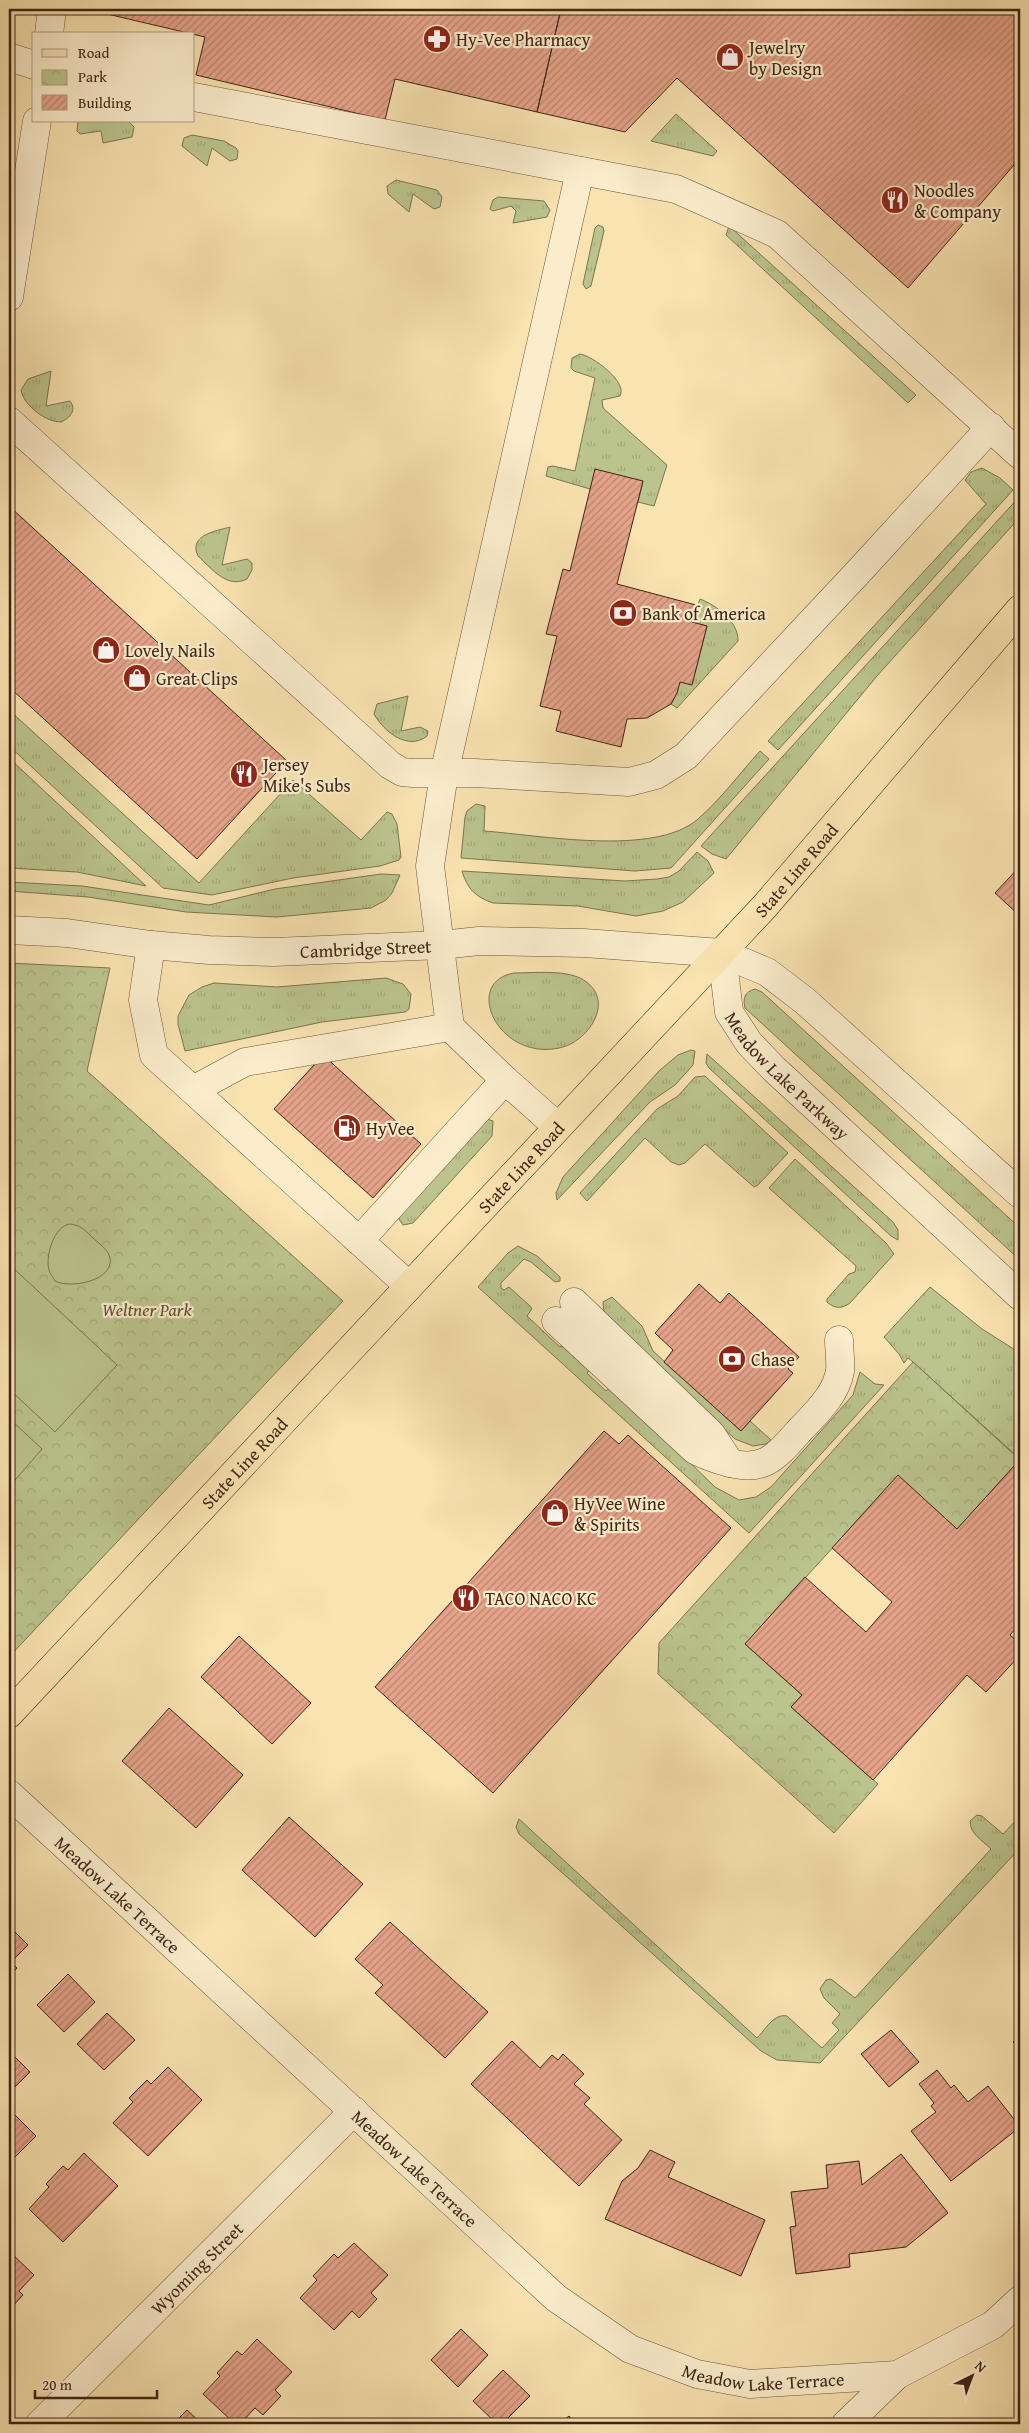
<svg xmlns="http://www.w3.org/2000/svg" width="1029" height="2433" viewBox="0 0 1029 2433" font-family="'Gentium Book Plus',serif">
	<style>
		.grass { fill: url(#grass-tufts); stroke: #7d7452 }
		.park { fill: url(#park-crowns); stroke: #7d7452 }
		.pitch { fill: #bbc48d; stroke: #7d7452 }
		.building { fill: url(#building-hatch); stroke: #3f2416 }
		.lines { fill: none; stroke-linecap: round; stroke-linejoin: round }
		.minor-casing { stroke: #6e543d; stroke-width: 29 }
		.major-casing { stroke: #3f2416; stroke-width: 29 }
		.minor { stroke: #fbedcc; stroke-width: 28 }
		.major { stroke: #f9e3b1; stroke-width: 28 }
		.labels { text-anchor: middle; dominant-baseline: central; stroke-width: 4.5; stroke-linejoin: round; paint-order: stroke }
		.poi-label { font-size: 18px; fill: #3f2416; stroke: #fbedcc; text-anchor: start }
		.street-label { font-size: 18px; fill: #3f2416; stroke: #fbedcc }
		.park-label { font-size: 18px; font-style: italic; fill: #5e4c34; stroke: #fbedcc }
	</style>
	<defs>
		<pattern id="grass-tufts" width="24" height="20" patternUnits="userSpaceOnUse" patternTransform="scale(1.25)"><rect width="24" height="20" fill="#bbc48d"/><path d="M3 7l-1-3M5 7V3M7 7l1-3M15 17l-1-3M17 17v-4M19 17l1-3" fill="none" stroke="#a2a879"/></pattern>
		<pattern id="park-crowns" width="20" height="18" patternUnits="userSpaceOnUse" patternTransform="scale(1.25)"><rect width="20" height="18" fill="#bbc48d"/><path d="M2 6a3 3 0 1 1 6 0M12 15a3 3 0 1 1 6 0" fill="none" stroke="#a2a879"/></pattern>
		<pattern id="building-hatch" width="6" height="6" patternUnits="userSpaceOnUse" patternTransform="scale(1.25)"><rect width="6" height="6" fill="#e5a38a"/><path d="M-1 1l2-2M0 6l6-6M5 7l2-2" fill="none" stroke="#bb8570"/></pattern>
	</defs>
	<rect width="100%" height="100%" fill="#f9e3b1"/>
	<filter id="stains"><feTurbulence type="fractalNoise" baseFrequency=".004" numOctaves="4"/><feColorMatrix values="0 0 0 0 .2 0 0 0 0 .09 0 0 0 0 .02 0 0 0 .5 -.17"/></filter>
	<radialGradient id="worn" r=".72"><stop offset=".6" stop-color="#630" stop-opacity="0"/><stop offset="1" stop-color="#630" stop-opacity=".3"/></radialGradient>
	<!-- grass -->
	<path class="grass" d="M676 114 717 151 713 156 651 141Z
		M78 121H128L134 127 132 137 103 143 101 131 80 134 77 131Z
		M192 135 224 141 236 148 238 151 237 159 230 161 212 148 207 166 182 146 184 138Z
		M396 180 437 190 442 197 440 207 434 209 413 194 409 212 388 194 387 186Z
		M498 197 544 201 550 210 547 217 513 223 516 211 511 206 493 211 490 209 493 200Z
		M598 225 603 227 604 231 591 286 586 289 583 284 595 228Z
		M729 226 916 395 908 403 726 235Z
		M580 354C593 356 628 382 620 396L602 400 603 408 667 465 654 506 638 502 643 481 590 489 546 476 548 467 553 466 575 471 595 378 574 371 571 368 572 358Z
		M51 371 46 406 70 401C77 410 70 418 61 422 46 422 24 406 21 390L28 379Z
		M982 468 1000 478 1013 490 778 750 768 741 986 504 965 480 971 472Z
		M1020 496V517L877 676 726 859 712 854 701 846Z
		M230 527 222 565 247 559 252 563V570L247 579C227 589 212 569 198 556 188 535 216 531 230 527Z
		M700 599C716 605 739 622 738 641L677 708 671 704 677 693 680 682 692 684 707 626 692 622Z
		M408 696 401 731 420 727 428 731 427 736C408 751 384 732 374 714L377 704Z
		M9 710 199 883 293 780 361 840 387 812 392 814 397 824 401 857 399 860 380 866 293 878 212 895 163 888 9 746Z
		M760 751 769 759 671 868 635 871 461 858 465 817 467 811 476 804 485 806 484 831C540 835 654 857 698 819 721 799 740 773 760 751Z
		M9 758 146 886 77 872 9 868Z
		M697 852 708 861 714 873 683 902 663 911 636 916 578 906 493 903C475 897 467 888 462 871L625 881 657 879 669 877 679 871Z
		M381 874 400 875 392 893 386 900 371 908 277 917 186 912 88 897 9 891V882L82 886 209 905 275 889Z
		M514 973C533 973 569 969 585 981 616 1002 587 1043 559 1048 498 1061 462 982 514 973Z
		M386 978 403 984 411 994 409 1009 405 1012 322 1022 185 1051 178 1024V1016L189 995 202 987 214 983 277 987Z
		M755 989 762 992 1020 1228V1260L745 1008C743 999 744 992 755 989Z
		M691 1050 695 1051 693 1065 675 1085 650 1102 557 1200 556 1193 563 1177 659 1071 678 1055Z
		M707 1054 893 1222 898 1230V1240L891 1236 709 1068 706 1063Z
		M705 1076 788 1153 758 1185 754 1187 705 1144 685 1163 679 1165 671 1162 645 1138 587 1201 580 1193 657 1109 678 1096 695 1077Z
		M487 1119 493 1121 492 1136 413 1223 403 1225 399 1219V1213Z
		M795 1159 886 1243 894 1254 850 1303C842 1309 835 1309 827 1302V1299L849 1274 855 1272 856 1266 769 1188Z
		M518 1246 537 1256 560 1277V1281L555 1282 531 1262 524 1259 501 1283V1288L504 1290 509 1287 530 1306 532 1309 527 1316 560 1347 563 1346 592 1367 587 1373 606 1391 611 1386 715 1487 739 1500 756 1497 771 1487 853 1395 860 1372 875 1384 884 1385 749 1533 478 1287 508 1253Z
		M930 1287 982 1329 1020 1353V1459L913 1362 908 1358 904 1363 899 1354 884 1337Z
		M612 1297 642 1326 653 1351 741 1431 750 1421 771 1440 766 1444 753 1446 735 1439 669 1378 604 1313 603 1302Z
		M977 1815 982 1816 1003 1834 1020 1816V1848L820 2063 777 2060 761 2051 519 1834 516 1827 519 1819 757 2038C765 2030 774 2013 787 2016L822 2048 839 2030 832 2023 840 2014 824 1998 820 1989 826 1980 831 1979 855 1998 991 1849C982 1840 970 1834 970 1821Z"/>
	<!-- park -->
	<path class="park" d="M9 963 110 968 87 1071 343 1301 9 1657Z
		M913 1362 1020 1460 957 1529 898 1476 745 1644 802 1695 791 1707 878 1784 834 1833 658 1674 659 1643Z"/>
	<!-- pitch -->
	<path class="pitch" d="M70 1224C80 1225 85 1230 92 1237 98 1243 109 1250 110 1258 114 1281 70 1289 55 1281 53 1277 50 1274 49 1270 45 1256 54 1226 70 1224Z
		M9 1264 117 1365 55 1432 9 1389Z
		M9 1418 42 1449 9 1487Z"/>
	<!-- building -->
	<path class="building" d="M86 9H561L537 112 395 79 385 120 196 75 205 37Z
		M561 9H1020V158L908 288 677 78 625 132 537 112Z
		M595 469 643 481 617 584 696 605 692 622 707 626 692 685 680 682 677 693 671 704 647 718 627 719 621 747 556 731 561 711 540 706 557 636 546 634 563 569 570 571Z
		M9 506 287 761 197 859 9 687Z
		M1020 866V916L995 893Z
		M323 1055 421 1144 373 1198 274 1109Z
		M699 1284 720 1303 729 1293 799 1357 788 1369 793 1373 741 1431 664 1362 673 1350 655 1333Z
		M604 1431 619 1444 628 1435 731 1528 493 1793 375 1687Z
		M1014 1466 1020 1472V1623L1010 1635 1020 1644V1655L986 1692 967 1675 873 1780 791 1707 802 1695 745 1644 805 1577 866 1632 892 1602 832 1548 898 1475 957 1529Z
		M239 1636 311 1703 272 1744 201 1677Z
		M169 1708 243 1775 196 1828 122 1761Z
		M289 1817 363 1884 315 1937 242 1870Z
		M390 1922 488 2012 445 2058 375 1993 383 1985 355 1959Z
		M9 1926 28 1945 11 1962 17 1968 9 1977Z
		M68 1974 95 2002 64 2032 37 2005Z
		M107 2013 135 2040 104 2070 77 2044Z
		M891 2030 919 2062 889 2087 861 2054Z
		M1020 2035V2049L1013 2042Z
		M512 2041 540 2068 552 2055 558 2060 563 2054 584 2074 574 2084 590 2098 584 2104 622 2140 579 2186 471 2084Z
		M9 2051 30 2072 9 2093Z
		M168 2067 202 2100 148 2156 113 2123 133 2102 129 2098 147 2080 151 2084Z
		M937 2070 951 2088 954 2085 968 2102 988 2086 1020 2127 951 2181 911 2131 936 2112 931 2106 934 2103 919 2084Z
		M9 2109 36 2136 9 2163Z
		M650 2150 675 2162 668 2177 765 2220 741 2276 605 2219 622 2181 638 2168Z
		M84 2153 118 2186 63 2242 29 2209 49 2187 46 2184 63 2166 68 2170Z
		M901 2154 948 2213 906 2247 849 2254 850 2267 796 2274 790 2227 796 2226 791 2192 828 2188 826 2165 859 2161 862 2185Z
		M354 2243 388 2275 371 2293 377 2299 359 2318 352 2311 334 2330 300 2298 317 2280 313 2276 334 2254 338 2258Z
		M9 2251 34 2275 19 2291 23 2295 9 2310Z
		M461 2329 488 2355 458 2387 431 2360Z
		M257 2339 292 2372 275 2390 281 2396 263 2415 255 2408 240 2424H235L203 2394 220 2376 217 2373 237 2351 242 2355Z
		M503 2370 530 2396 502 2424H497L473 2401Z
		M187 2410 202 2424H173Z
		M569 2416 575 2424H559Z"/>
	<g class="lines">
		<defs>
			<g id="minor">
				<path d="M49 34 52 9"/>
				<path d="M9 57 34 65"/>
				<path d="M194 97 676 189 777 234 1020 455"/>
				<path d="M9 297 37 121"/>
				<path d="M9 421 390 765 402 772 413 773H475L629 782 656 775 686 756 862 568 991 427"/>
				<path id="s1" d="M9 930 67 933 151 945 209 950 274 952 441 945 479 941 584 943 722 953 767 972 805 1001 1020 1194"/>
				<path d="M151 945 143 1000 154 1055 408 1285"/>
				<path id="s2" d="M722 953 729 1012 749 1043 774 1069 1020 1296"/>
				<path d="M505 1080 557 1126"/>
				<path d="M193 1090 245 1062 450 1027 430 866 444 774 580 171"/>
				<path d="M359 1241 505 1080 450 1027"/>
				<path d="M574 1302 711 1434 730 1463"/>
				<path d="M556 1321 695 1450C704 1455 713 1458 723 1461 763 1474 775 1458 800 1430 816 1413 836 1395 840 1371 841 1361 839 1350 839 1340"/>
				<path id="s3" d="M9 1794 556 2298 630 2349 697 2374 750 2384 897 2375"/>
				<path id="s4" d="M40 2424 354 2111"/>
				<path d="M846 2424 897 2375 993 2325 1020 2300"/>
			</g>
			<g id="major">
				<path id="s5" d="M9 1714 765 906 1020 609"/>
			</g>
		</defs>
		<!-- minor casing -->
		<use href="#minor" class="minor-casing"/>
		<!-- major casing -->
		<use href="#major" class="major-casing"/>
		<!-- minor -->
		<use href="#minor" class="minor"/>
		<!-- major -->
		<use href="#major" class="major"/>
	</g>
	<!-- icons -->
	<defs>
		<symbol id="pharmacy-disc" viewBox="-11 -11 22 22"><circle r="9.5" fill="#8f2418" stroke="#fbedcc"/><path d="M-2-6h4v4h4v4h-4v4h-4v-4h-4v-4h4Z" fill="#fff"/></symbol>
		<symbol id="shop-disc" viewBox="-11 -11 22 22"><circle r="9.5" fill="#8f2418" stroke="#fbedcc"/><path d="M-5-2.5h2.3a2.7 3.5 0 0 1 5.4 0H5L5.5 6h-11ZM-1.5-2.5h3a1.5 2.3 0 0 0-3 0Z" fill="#fff"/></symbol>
		<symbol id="restaurant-disc" viewBox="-11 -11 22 22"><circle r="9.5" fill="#8f2418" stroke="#fbedcc"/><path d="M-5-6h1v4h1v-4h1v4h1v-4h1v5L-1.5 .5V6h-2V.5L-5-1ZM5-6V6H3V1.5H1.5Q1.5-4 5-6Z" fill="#fff"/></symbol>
		<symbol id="bank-disc" viewBox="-11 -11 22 22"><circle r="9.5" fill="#8f2418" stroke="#fbedcc"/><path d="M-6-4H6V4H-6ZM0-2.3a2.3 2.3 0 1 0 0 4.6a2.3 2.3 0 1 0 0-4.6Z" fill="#fff"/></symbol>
		<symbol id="fuel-disc" viewBox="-11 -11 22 22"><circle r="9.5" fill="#8f2418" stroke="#fbedcc"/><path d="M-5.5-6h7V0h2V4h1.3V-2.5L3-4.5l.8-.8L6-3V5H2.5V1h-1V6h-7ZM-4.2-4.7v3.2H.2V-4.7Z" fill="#fff"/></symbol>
	</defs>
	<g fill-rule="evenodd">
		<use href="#pharmacy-disc" x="421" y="23" width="32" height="32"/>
		<use href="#shop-disc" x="714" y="41" width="32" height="32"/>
		<use href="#restaurant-disc" x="879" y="184" width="32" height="32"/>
		<use href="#bank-disc" x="607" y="597" width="32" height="32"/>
		<use href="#shop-disc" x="90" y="634" width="32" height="32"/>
		<use href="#shop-disc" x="121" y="662" width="32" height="32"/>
		<use href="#restaurant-disc" x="228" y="758" width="32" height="32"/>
		<use href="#fuel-disc" x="331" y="1112" width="32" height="32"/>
		<use href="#bank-disc" x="716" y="1343" width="32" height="32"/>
		<use href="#shop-disc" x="539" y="1497" width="32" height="32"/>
		<use href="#restaurant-disc" x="450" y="1582" width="32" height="32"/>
	</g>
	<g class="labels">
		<!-- poi labels -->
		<g class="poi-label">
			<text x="456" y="39">Hy-Vee Pharmacy</text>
			<text x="749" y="47">Jewelry<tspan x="749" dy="21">by Design</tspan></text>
			<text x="914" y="190">Noodles<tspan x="914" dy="21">&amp; Company</tspan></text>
			<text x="642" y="613">Bank of America</text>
			<text x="125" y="650">Lovely Nails</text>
			<text x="156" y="678">Great Clips</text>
			<text x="263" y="764">Jersey<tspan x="263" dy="21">Mike's Subs</tspan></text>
			<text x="366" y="1128">HyVee</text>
			<text x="751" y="1359">Chase</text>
			<text x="574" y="1503">HyVee Wine<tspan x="574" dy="21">&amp; Spirits</tspan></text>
			<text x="485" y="1598">TACO NACO KC</text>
		</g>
		<!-- street labels -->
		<g class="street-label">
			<text stroke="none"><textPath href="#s5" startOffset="1154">State Line Road</textPath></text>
			<text stroke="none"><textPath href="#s1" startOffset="358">Cambridge Street</textPath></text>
			<text stroke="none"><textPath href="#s2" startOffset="146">Meadow Lake Parkway</textPath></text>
			<text stroke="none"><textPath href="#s5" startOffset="749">State Line Road</textPath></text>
			<text stroke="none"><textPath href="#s5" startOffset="344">State Line Road</textPath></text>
			<text stroke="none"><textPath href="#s3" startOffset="148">Meadow Lake Terrace</textPath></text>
			<text stroke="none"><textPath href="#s3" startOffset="552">Meadow Lake Terrace</textPath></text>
			<text stroke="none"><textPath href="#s4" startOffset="221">Wyoming Street</textPath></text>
			<text stroke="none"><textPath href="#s3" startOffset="972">Meadow Lake Terrace</textPath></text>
		</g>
		<!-- park labels -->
		<g class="park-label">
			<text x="147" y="1309">Weltner Park</text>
		</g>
	</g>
	<!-- margin -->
	<rect width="1029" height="2433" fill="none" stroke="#f9e3b1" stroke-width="30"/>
	<rect x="10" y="10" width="1009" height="2413" fill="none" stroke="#3f2416" stroke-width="2.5"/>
	<rect x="15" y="15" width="999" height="2403" fill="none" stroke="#3f2416"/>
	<!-- legend -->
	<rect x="32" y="32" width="162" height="90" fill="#fbedcc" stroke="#b09d83"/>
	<rect x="42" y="49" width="25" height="8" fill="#f9e3b1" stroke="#b09d83"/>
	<text x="78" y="58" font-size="15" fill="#3f2416">Road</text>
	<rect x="42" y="70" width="25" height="15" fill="url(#park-crowns)" stroke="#b09d83"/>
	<text x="78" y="82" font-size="15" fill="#3f2416">Park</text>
	<rect x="42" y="95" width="25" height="15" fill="url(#building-hatch)" stroke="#b09d83"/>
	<text x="78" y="108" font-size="15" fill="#3f2416">Building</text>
	<!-- north arrow -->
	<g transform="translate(972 2376) rotate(42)" stroke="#fbedcc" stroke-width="4" paint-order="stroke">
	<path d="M0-4L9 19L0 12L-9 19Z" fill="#3f2416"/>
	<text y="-8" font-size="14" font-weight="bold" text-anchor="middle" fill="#3f2416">N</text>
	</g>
	<!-- scale -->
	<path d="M35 2390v8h122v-8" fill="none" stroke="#3f2416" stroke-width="2.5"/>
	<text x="42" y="2390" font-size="15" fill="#3f2416" stroke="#fbedcc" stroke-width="4" paint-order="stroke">20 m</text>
	<rect width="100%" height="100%" filter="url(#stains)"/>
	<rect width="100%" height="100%" fill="url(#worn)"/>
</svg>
